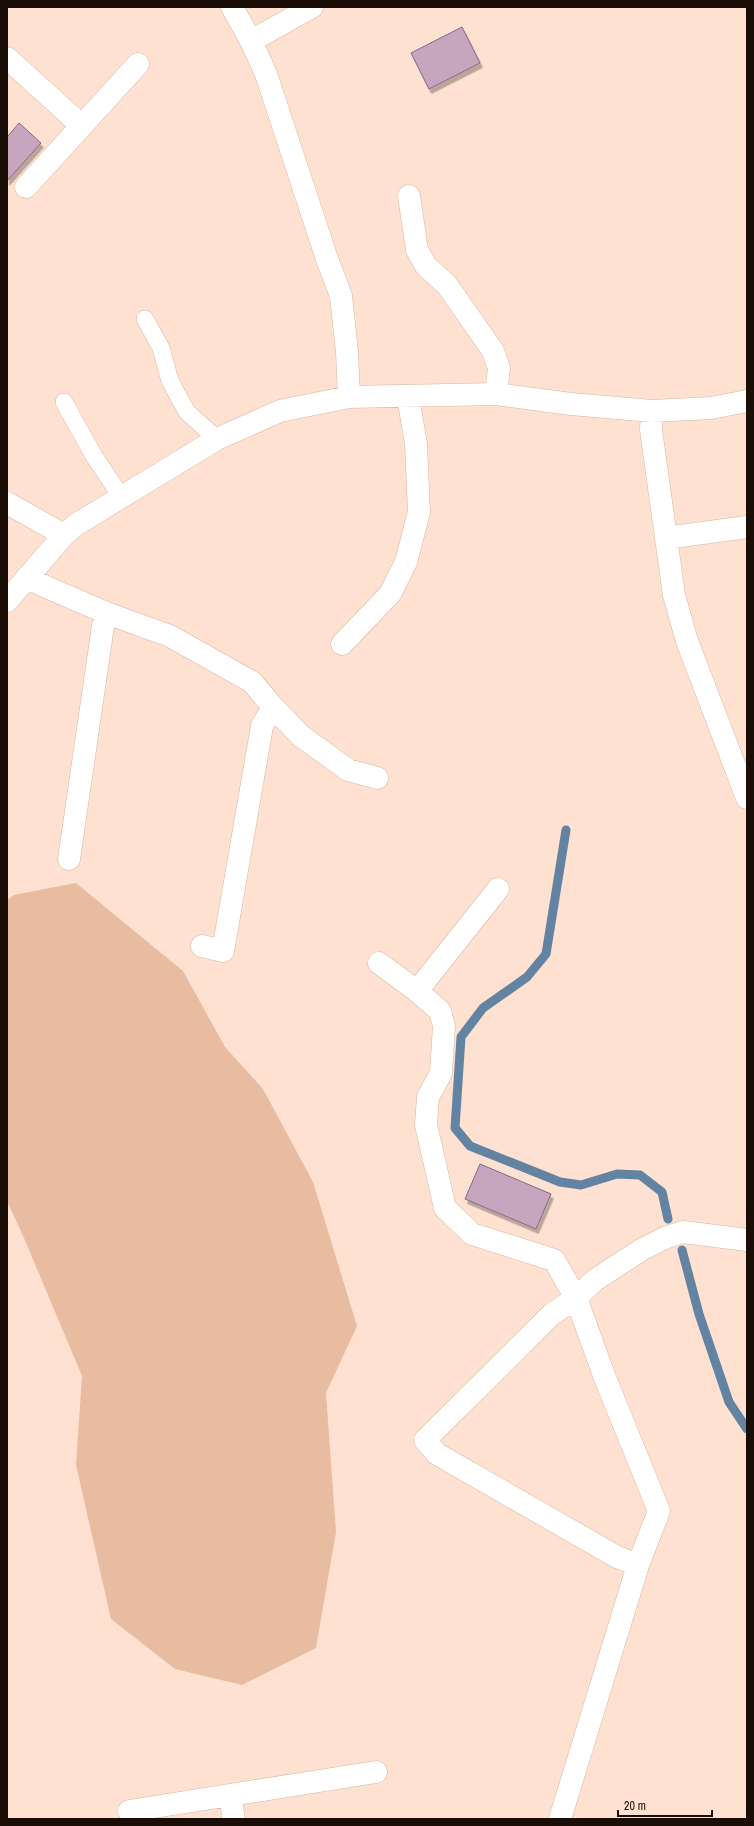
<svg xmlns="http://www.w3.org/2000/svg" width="754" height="1826" viewBox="0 0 754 1826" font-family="'Archivo Narrow',sans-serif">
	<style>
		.green { fill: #e8bca1 }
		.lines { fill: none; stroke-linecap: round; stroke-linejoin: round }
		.stream { stroke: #6283a1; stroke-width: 9 }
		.building { fill: #c6a6bf; stroke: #85687f; filter: url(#shadow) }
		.service-casing { stroke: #d9b6a1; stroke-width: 18 }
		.minor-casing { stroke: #d9b6a1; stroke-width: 23 }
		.service { stroke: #fff; stroke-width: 17 }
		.minor { stroke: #fff; stroke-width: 22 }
	</style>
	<defs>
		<filter id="shadow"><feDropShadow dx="2.5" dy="4.5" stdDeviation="0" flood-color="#0004"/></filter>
	</defs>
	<rect width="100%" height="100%" fill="#fee1d0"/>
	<!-- green -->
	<path class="green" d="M76 883 183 971 225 1047 263 1089 313 1182 357 1326 326 1393 336 1532 316 1648 242 1685 175 1669 111 1619 76 1465 82 1376 24 1238 7 1201V900L14 895Z"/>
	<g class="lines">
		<!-- stream -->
		<path class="stream" d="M566 830 546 954 527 977 483 1008 461 1037 455 1128 470 1146 560 1182 581 1185 617 1174 640 1175 662 1192 668 1219
			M682 1250 699 1314 729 1402 747 1429"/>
	</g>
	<!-- building -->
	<path class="building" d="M462 27 480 63 429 89 411 53Z
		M19 123 41 143 7 181V137Z
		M480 1164 551 1194 536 1229 465 1199Z"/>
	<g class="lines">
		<defs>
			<path id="service" d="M145 319 161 348 170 381 187 412 217 439
				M64 402 94 456 122 498"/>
			<path id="minor" d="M232 7 251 41 266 74 327 259 341 296 347 352 349 397
				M251 41 312 7
				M7 58 81 125
				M26 187 138 64
				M409 196 417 250 426 266 447 285 493 351 499 368 496 394
				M652 411 651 430 674 595 687 641 747 798
				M7 503 64 535
				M666 538 747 527
				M27 577 44 586 109 614 170 636 252 682 273 707 301 736 348 770 377 778
				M7 601 64 535 77 524 217 439 280 411 349 397 496 394 571 404 652 411 711 408 747 401
				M342 644 390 594 406 562 419 512 416 444 408 397
				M69 859 103 626 109 614
				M202 946 223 951 262 726 273 707
				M379 963 417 991 498 889
				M417 991 440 1011 444 1026 441 1073 428 1097 426 1125 445 1208 472 1234 554 1260 576 1298 552 1314 425 1440 437 1454 617 1557 638 1565
				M230 1796 234 1819
				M129 1811 376 1772
				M560 1819 638 1565 659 1511 605 1378 576 1298 595 1280 641 1250 667 1237 683 1232 747 1240"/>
		</defs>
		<!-- service casing -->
		<use href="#service" class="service-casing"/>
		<!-- minor casing -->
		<use href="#minor" class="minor-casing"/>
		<!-- service -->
		<use href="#service" class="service"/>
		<!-- minor -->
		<use href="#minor" class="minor"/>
	</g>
	<!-- border -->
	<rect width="754" height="1826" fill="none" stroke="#190d06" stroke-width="16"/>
	<!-- scale -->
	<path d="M618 1810v6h94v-6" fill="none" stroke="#190d06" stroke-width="2"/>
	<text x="624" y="1810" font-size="12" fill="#190d06" stroke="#fee1d0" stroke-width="3" paint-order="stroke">20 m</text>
</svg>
